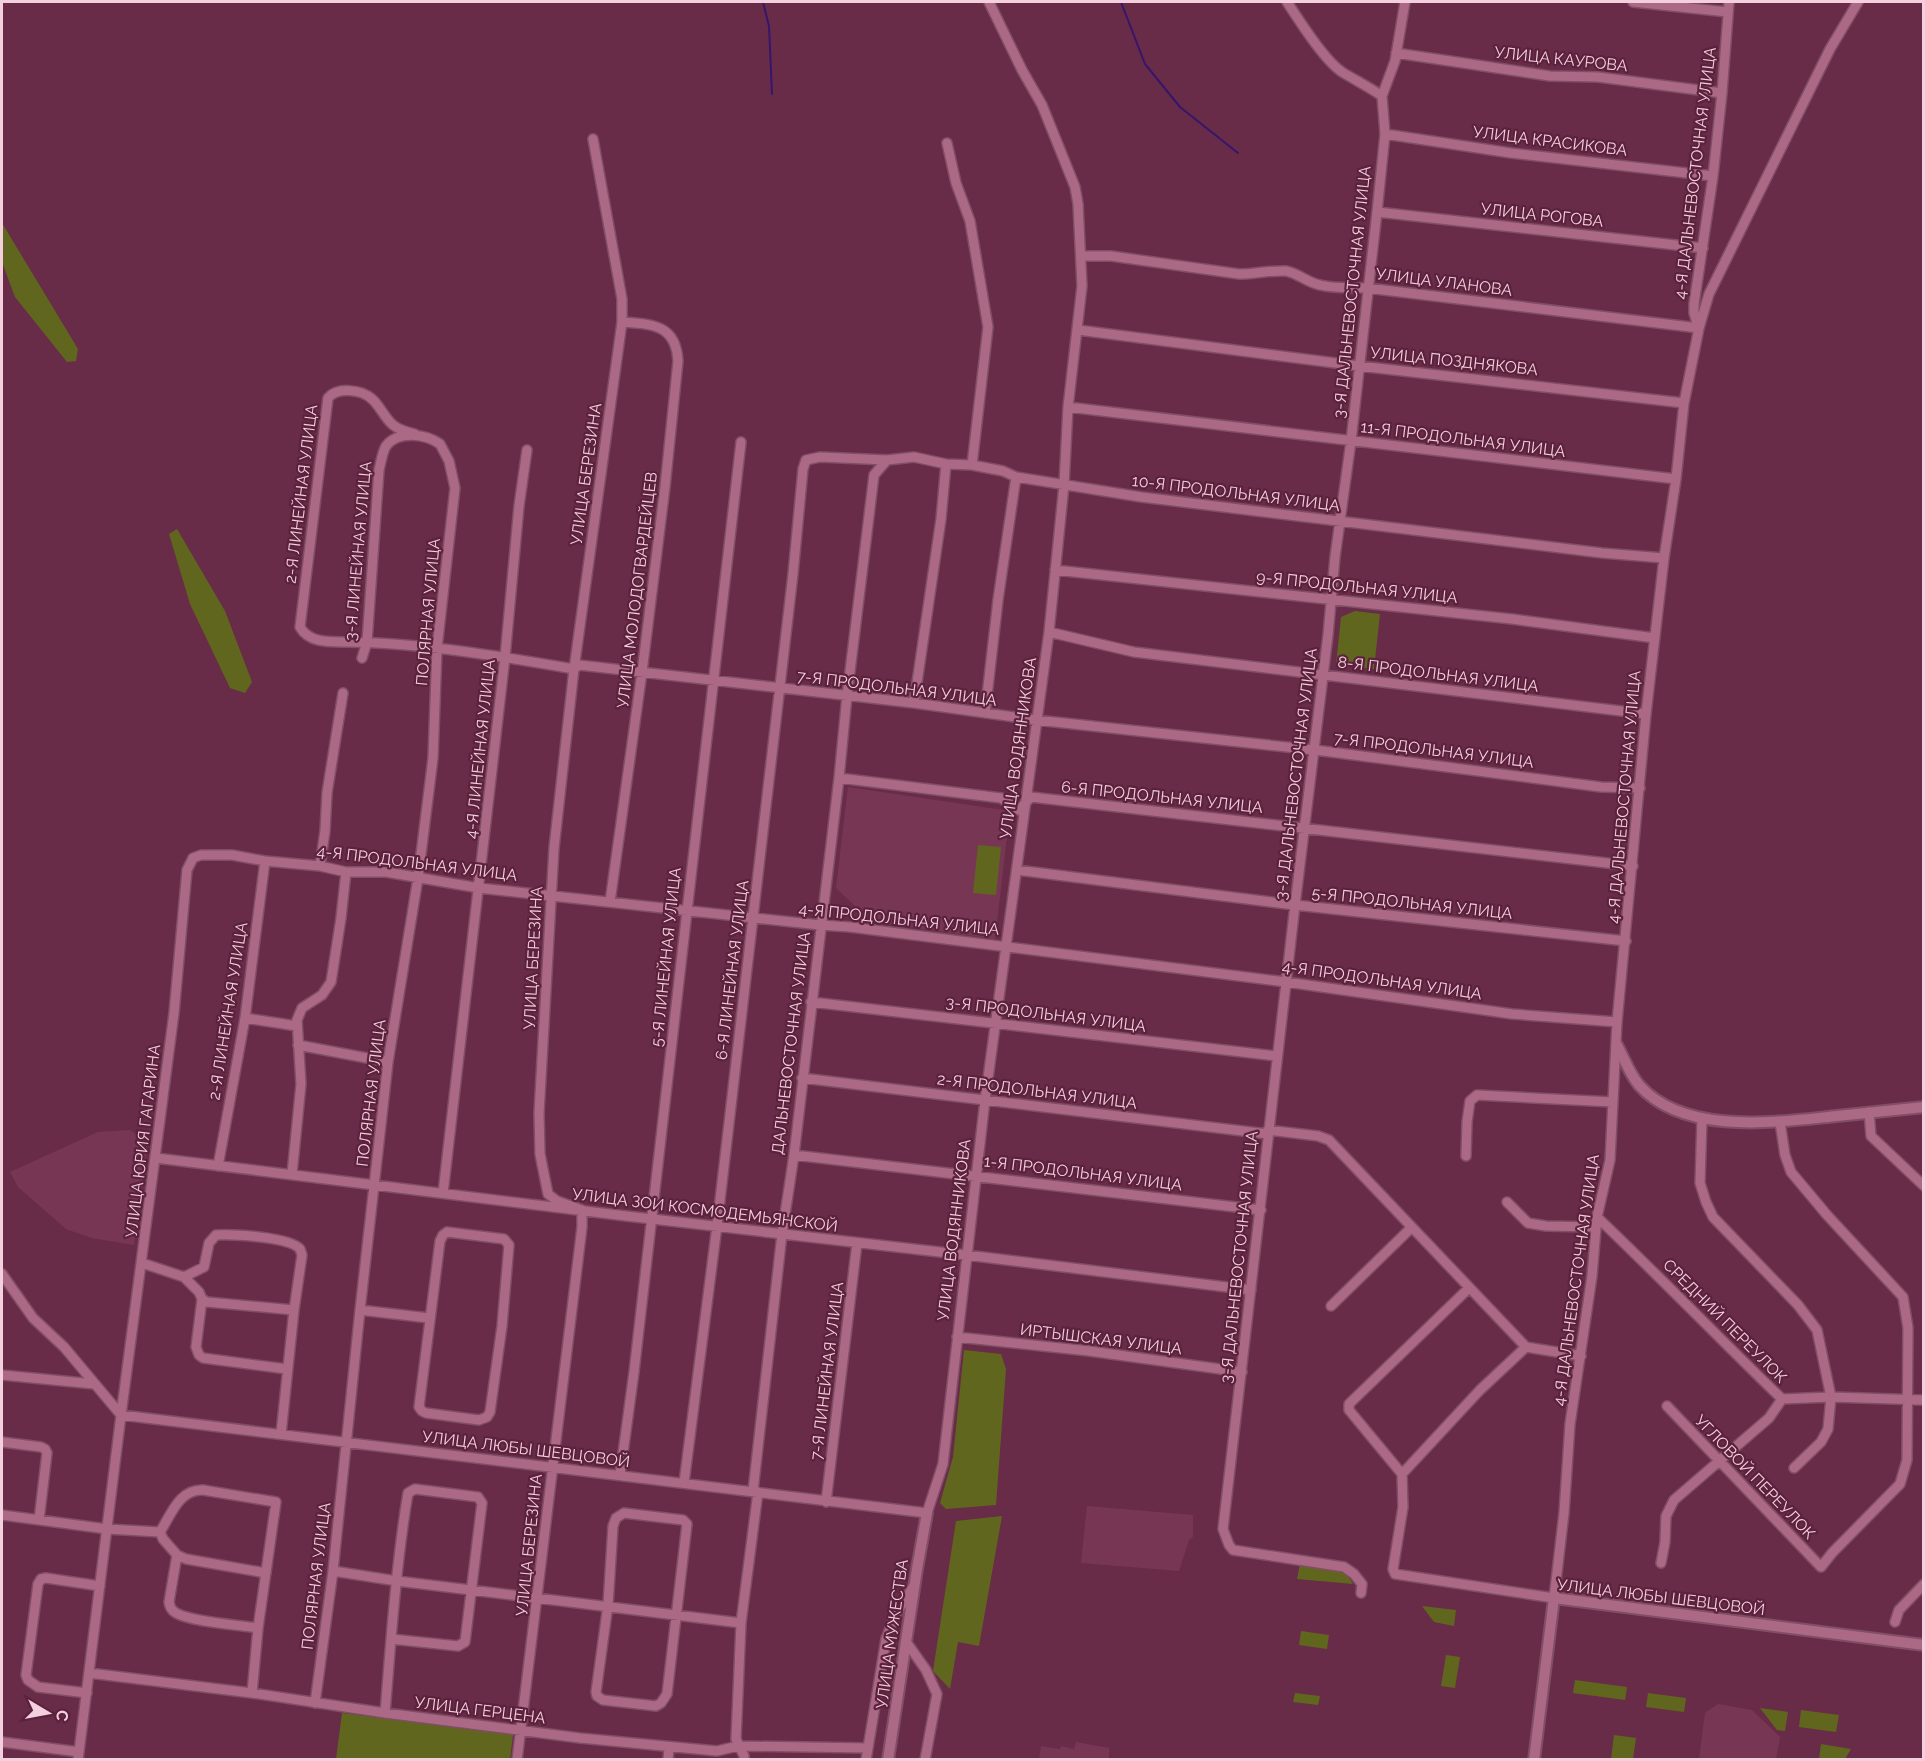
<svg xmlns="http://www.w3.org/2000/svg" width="1925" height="1761" viewBox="0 0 1925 1761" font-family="Raleway,sans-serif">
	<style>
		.built { fill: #783655 }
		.green { fill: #61661e }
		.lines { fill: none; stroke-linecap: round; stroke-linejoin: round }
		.stream { stroke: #36156d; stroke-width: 2 }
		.minor-casing { stroke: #804e66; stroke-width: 12 }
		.tertiary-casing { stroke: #804e66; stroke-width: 14 }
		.minor { stroke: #ac6985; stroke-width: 9 }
		.tertiary { stroke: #ac6985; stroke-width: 10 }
		.labels { text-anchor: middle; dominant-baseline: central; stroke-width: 4.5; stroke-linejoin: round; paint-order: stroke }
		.street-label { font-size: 16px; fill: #f4cfdd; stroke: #5c223d }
	</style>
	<rect width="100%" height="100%" fill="#682c48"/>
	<!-- built -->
	<path class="built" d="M848 787 1010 811 995 939 872 922 836 888Z
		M130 1130 148 1142 134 1245 92 1238 66 1229 18 1187 10 1172 98 1132Z
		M1087 1506 1193 1515V1537L1189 1540 1179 1571 1081 1563Z
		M1718 1704 1752 1710 1780 1737 1776 1759H1699L1705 1713Z
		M1076 1742 1109 1748V1759H1039L1041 1746 1060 1749 1061 1746 1074 1749Z"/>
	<!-- green -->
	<path class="green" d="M2 223 78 349 76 361 67 362 15 297 2 262Z
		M177 529 225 611 252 682 245 693 230 688 190 604 169 534Z
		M1355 611 1380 614 1374 669 1336 665 1341 617Z
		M978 845 1001 847 996 895 973 893Z
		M964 1350 1001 1354 1006 1369 996 1505 946 1509 940 1503 953 1457Z
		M1002 1516 979 1646 958 1642 950 1689 933 1671 956 1521Z
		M1300 1564C1320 1567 1343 1564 1353 1584L1297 1579Z
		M1422 1606 1456 1610 1454 1626 1434 1622Z
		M1301 1631 1329 1635 1327 1649 1299 1645Z
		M1446 1655 1460 1657 1455 1688 1441 1686Z
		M1575 1680 1627 1687 1625 1700 1573 1693Z
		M1295 1693 1320 1696 1318 1705 1293 1702Z
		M1648 1693 1686 1698 1684 1712 1646 1707Z
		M1760 1708 1788 1712 1785 1731 1777 1730Z
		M1801 1710 1839 1715 1836 1732 1799 1727Z
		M342 1713 513 1735 510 1759H336Z
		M1614 1735 1636 1738 1633 1759H1611Z
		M1821 1744 1851 1749 1845 1759H1819Z"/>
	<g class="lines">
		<!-- stream -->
		<path class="stream" d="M763 2 769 26 772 94
			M1121 2 1145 64 1180 107 1238 153"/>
		<defs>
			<path id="minor" d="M1287 2C1299 20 1324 60 1342 72 1355 80 1369 87 1382 96
				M1633 2 1728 12
				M1396 53 1550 76 1598 77 1722 93
				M1385 134 1511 153 1713 176
				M947 143 956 183 970 221 988 327 972 465
				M1377 212 1703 248
				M1081 256H1111L1239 274C1254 274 1271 270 1286 271 1298 273 1308 283 1320 285 1335 289 1352 287 1367 288L1699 328
				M1698 326 1694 313V304L1713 176 1722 93 1729 2
				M1078 330 1359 366 1684 403
				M1068 407 1676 479
				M415 434C407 432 399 430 393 425 384 417 380 406 372 399 361 389 337 387 328 398L300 627C309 643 329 642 345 642 422 643 499 656 574 669L579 665 914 703 1036 720 1315 750 1601 787 1640 788
				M1055 570 1512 619 1655 638
				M1049 632 1134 652 1646 714
				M914 703 941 519 946 464
				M985 713 998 600 1016 477
				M839 778 1001 798 1019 810 1031 797 1633 866
				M320 866 325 831 327 793 343 693
				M1017 870 1295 905 1626 941
				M610 902 642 672 665 487 678 361C676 324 651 324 622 322
				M811 1002 1277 1056
				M245 1018 297 1026
				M298 1045 388 1062
				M802 1078 1268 1134
				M1869 1112 1871 1136 1924 1186
				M1702 1118 1700 1183 1706 1202 1713 1217 1798 1305 1817 1330 1831 1397 1828 1429 1821 1442 1794 1468
				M1268 1130 1318 1136 1329 1140 1526 1347 1581 1356
				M794 1155 1261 1210
				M1466 1156 1467 1122 1470 1101 1477 1095 1613 1102
				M156 1158 626 1216 966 1255 1251 1290
				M218 1166 245 1018 265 861
				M292 1174 301 1084 297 1020 302 1008 322 995 331 982 341 918 346 872
				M443 1193 505 657 519 506 527 450
				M1507 1202 1528 1223 1546 1226 1596 1227
				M1597 1217C1660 1277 1720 1339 1782 1399L1831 1397 1924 1400
				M447 1232 504 1239 509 1245 502 1326 490 1412 487 1417 479 1420 426 1413 422 1411 419 1407 440 1241 443 1235Z
				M142 1263 184 1277 204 1267 209 1243 216 1235C233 1234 290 1237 300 1249L302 1255 294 1310 281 1434
				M2 1274 33 1318 64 1347 121 1415 927 1513 943 1464 985 1100 1049 632 1064 485 1068 407 1082 286 1078 204 1075 187 1042 105 1022 70 989 2
				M184 1277 199 1292 202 1299 207 1302 294 1310
				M202 1299 196 1347 199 1355 203 1358 287 1369
				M1331 1306 1411 1228
				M360 1310 429 1318
				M957 1337 1089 1351 1242 1372
				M1526 1347 1480 1390 1402 1474 1403 1507 1393 1569 1395 1574 1554 1598 1564 1513 1570 1424 1592 1276 1597 1217 1610 1160 1617 1022 1646 714 1664 558 1676 479 1684 403 1699 328 1709 294 1830 49 1858 2
				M2 1375 94 1384
				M1667 1406 1821 1567 1832 1553 1900 1484 1907 1460 1908 1328 1903 1297 1827 1215 1791 1172 1785 1155 1780 1122
				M2 1442 41 1447 45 1449 47 1453 39 1520
				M1402 1474 1349 1410V1404L1469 1288
				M620 1475 634 1372 741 442
				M684 1483 717 1226 793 574 803 469 806 460 820 457 887 460 914 457 946 464 972 465 1003 471 1016 477 1141 497 1602 553 1664 558
				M753 1491 782 1234 794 1155 839 778 847 696 874 475 887 460
				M826 1502 857 1243
				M624 1513 683 1520 687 1524 667 1694 661 1703 656 1706 603 1700 597 1696 596 1692 608 1605 613 1526 616 1518Z
				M2 1515 107 1529 160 1532
				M177 1555 186 1559 266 1573
				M1661 1563 1665 1542 1666 1516 1674 1500 1769 1418 1782 1399
				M333 1571 397 1581 741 1623
				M1361 1593 1362 1584 1354 1574 1344 1567 1233 1550 1229 1545 1223 1529 1295 905 1328 635 1335 557 1351 441 1377 212 1385 134 1382 96 1395 61 1405 2
				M1895 1622 1899 1610 1924 1584
				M907 1643 926 1670 937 1694 925 1760
				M89 1673 252 1693 385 1713 580 1738 717 1751 738 1746 868 1748
				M87 1693 38 1687 28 1680 26 1675 38 1584 41 1579 46 1578 100 1586
				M252 1693 258 1628 276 1502 203 1490C179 1489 171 1515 160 1532L163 1539 177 1555 169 1602C170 1607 171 1610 176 1613 191 1622 239 1625 258 1628
				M315 1703 333 1571 360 1310 388 1062 418 878 433 758 437 648 455 488 449 461 440 444C426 434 398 430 386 446 382 453 381 462 379 470L367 642 362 658
				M385 1713C391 1640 396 1565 408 1493L415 1489 478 1497 482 1503 465 1642 458 1646 391 1639
				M2 1742 79 1752
				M78 1760 121 1415 174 1013 187 870 193 858 201 855H232L265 861 320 866 346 872H386L479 888 820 925 850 927 1286 982 1512 1014 1617 1022
				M517 1760 582 1227V1210L557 1201 548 1194 540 1154 539 1113 554 848 574 669 622 322V299L593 139
				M668 1760 669 1747
				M744 1760V1756L736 1739 741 1623 758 1492
				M866 1760 886 1639 895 1616 913 1587"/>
			<path id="tertiary" d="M1617 1045C1624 1058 1629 1073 1639 1085 1684 1136 1777 1122 1837 1116 1865 1113 1894 1110 1924 1107
				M888 1760 917 1569 927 1513
				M1534 1760 1554 1598 1924 1645"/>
		</defs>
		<!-- minor casing -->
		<use href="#minor" class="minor-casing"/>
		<!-- tertiary casing -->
		<use href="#tertiary" class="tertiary-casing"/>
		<!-- minor -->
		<use href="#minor" class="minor"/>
		<!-- tertiary -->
		<use href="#tertiary" class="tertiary"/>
	</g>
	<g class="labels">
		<!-- street labels -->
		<g class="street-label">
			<text transform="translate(1561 59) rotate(6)">УЛИЦА КАУРОВА</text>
			<text transform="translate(1550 141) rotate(7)">УЛИЦА КРАСИКОВА</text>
			<text transform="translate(1695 173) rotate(-83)">4-Я ДАЛЬНЕВОСТОЧНАЯ УЛИЦА</text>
			<text transform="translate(1542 215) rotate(6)">УЛИЦА РОГОВА</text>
			<text transform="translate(1444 282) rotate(7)">УЛИЦА УЛАНОВА</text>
			<text transform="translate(1352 292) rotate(-84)">3-Я ДАЛЬНЕВОСТОЧНАЯ УЛИЦА</text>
			<text transform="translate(1454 361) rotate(6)">УЛИЦА ПОЗДНЯКОВА</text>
			<text transform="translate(1463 439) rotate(7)">11-Я ПРОДОЛЬНАЯ УЛИЦА</text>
			<text transform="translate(586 474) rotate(-82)">УЛИЦА БЕРЕЗИНА</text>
			<text transform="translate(1236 493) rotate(7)">10-Я ПРОДОЛЬНАЯ УЛИЦА</text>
			<text transform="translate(301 494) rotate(-83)">2-Я ЛИНЕЙНАЯ УЛИЦА</text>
			<text transform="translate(358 551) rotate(-85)">3-Я ЛИНЕЙНАЯ УЛИЦА</text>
			<text transform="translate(1357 587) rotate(6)">9-Я ПРОДОЛЬНАЯ УЛИЦА</text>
			<text transform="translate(637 590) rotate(-83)">УЛИЦА МОЛОДОГВАРДЕЙЦЕВ</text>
			<text transform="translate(428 612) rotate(-85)">ПОЛЯРНАЯ УЛИЦА</text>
			<text transform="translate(1438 674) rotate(7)">8-Я ПРОДОЛЬНАЯ УЛИЦА</text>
			<text transform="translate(897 688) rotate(7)">7-Я ПРОДОЛЬНАЯ УЛИЦА</text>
			<text transform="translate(1018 748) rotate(-82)">УЛИЦА ВОДЯННИКОВА</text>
			<text transform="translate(480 749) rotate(-84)">4-Я ЛИНЕЙНАЯ УЛИЦА</text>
			<text transform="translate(1434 750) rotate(7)">7-Я ПРОДОЛЬНАЯ УЛИЦА</text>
			<text transform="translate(1296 774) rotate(-83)">3-Я ДАЛЬНЕВОСТОЧНАЯ УЛИЦА</text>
			<text transform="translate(1162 797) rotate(6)">6-Я ПРОДОЛЬНАЯ УЛИЦА</text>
			<text transform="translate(1624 797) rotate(-85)">4-Я ДАЛЬНЕВОСТОЧНАЯ УЛИЦА</text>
			<text transform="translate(417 863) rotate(7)">4-Я ПРОДОЛЬНАЯ УЛИЦА</text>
			<text transform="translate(1412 903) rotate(6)">5-Я ПРОДОЛЬНАЯ УЛИЦА</text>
			<text transform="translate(899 919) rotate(6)">4-Я ПРОДОЛЬНАЯ УЛИЦА</text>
			<text transform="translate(666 957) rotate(-84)">5-Я ЛИНЕЙНАЯ УЛИЦА</text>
			<text transform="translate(533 958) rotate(-87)">УЛИЦА БЕРЕЗИНА</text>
			<text transform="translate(732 970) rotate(-83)">6-Я ЛИНЕЙНАЯ УЛИЦА</text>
			<text transform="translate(1382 980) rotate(8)">4-Я ПРОДОЛЬНАЯ УЛИЦА</text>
			<text transform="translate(228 1011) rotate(-81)">2-Я ЛИНЕЙНАЯ УЛИЦА</text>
			<text transform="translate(1046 1014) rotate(7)">3-Я ПРОДОЛЬНАЯ УЛИЦА</text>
			<text transform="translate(791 1043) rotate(-83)">ДАЛЬНЕВОСТОЧНАЯ УЛИЦА</text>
			<text transform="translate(1037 1091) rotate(7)">2-Я ПРОДОЛЬНАЯ УЛИЦА</text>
			<text transform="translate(371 1093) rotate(-83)">ПОЛЯРНАЯ УЛИЦА</text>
			<text transform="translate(143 1141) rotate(-83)">УЛИЦА ЮРИЯ ГАГАРИНА</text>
			<text transform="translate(1083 1173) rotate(7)">1-Я ПРОДОЛЬНАЯ УЛИЦА</text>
			<text transform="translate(705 1210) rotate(7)">УЛИЦА ЗОИ КОСМОДЕМЬЯНСКОЙ</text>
			<text transform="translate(954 1230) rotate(-83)">УЛИЦА ВОДЯННИКОВА</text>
			<text transform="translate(1239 1257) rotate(-84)">3-Я ДАЛЬНЕВОСТОЧНАЯ УЛИЦА</text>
			<text transform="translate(1576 1280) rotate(-82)">4-Я ДАЛЬНЕВОСТОЧНАЯ УЛИЦА</text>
			<text transform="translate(1725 1321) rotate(45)">СРЕДНИЙ ПЕРЕУЛОК</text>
			<text transform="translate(1101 1339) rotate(7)">ИРТЫШСКАЯ УЛИЦА</text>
			<text transform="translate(827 1371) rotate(-83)">7-Я ЛИНЕЙНАЯ УЛИЦА</text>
			<text transform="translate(526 1449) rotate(7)">УЛИЦА ЛЮБЫ ШЕВЦОВОЙ</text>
			<text transform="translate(1755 1477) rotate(46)">УГЛОВОЙ ПЕРЕУЛОК</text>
			<text transform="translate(529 1545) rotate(-84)">УЛИЦА БЕРЕЗИНА</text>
			<text transform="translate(316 1576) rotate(-83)">ПОЛЯРНАЯ УЛИЦА</text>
			<text transform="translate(1661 1597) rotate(7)">УЛИЦА ЛЮБЫ ШЕВЦОВОЙ</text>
			<text transform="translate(892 1634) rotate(-82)">УЛИЦА МУЖЕСТВА</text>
			<text transform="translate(480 1710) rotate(7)">УЛИЦА ГЕРЦЕНА</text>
		</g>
	</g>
	<!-- border -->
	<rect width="1925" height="1761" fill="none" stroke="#f4cfdd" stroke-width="6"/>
	<!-- north arrow -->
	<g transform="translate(48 1713) rotate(100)" stroke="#5c223d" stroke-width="4.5" paint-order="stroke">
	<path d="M0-4.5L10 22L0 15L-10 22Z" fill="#f4cfdd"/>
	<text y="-9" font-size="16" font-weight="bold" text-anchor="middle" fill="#f4cfdd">С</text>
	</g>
</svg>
